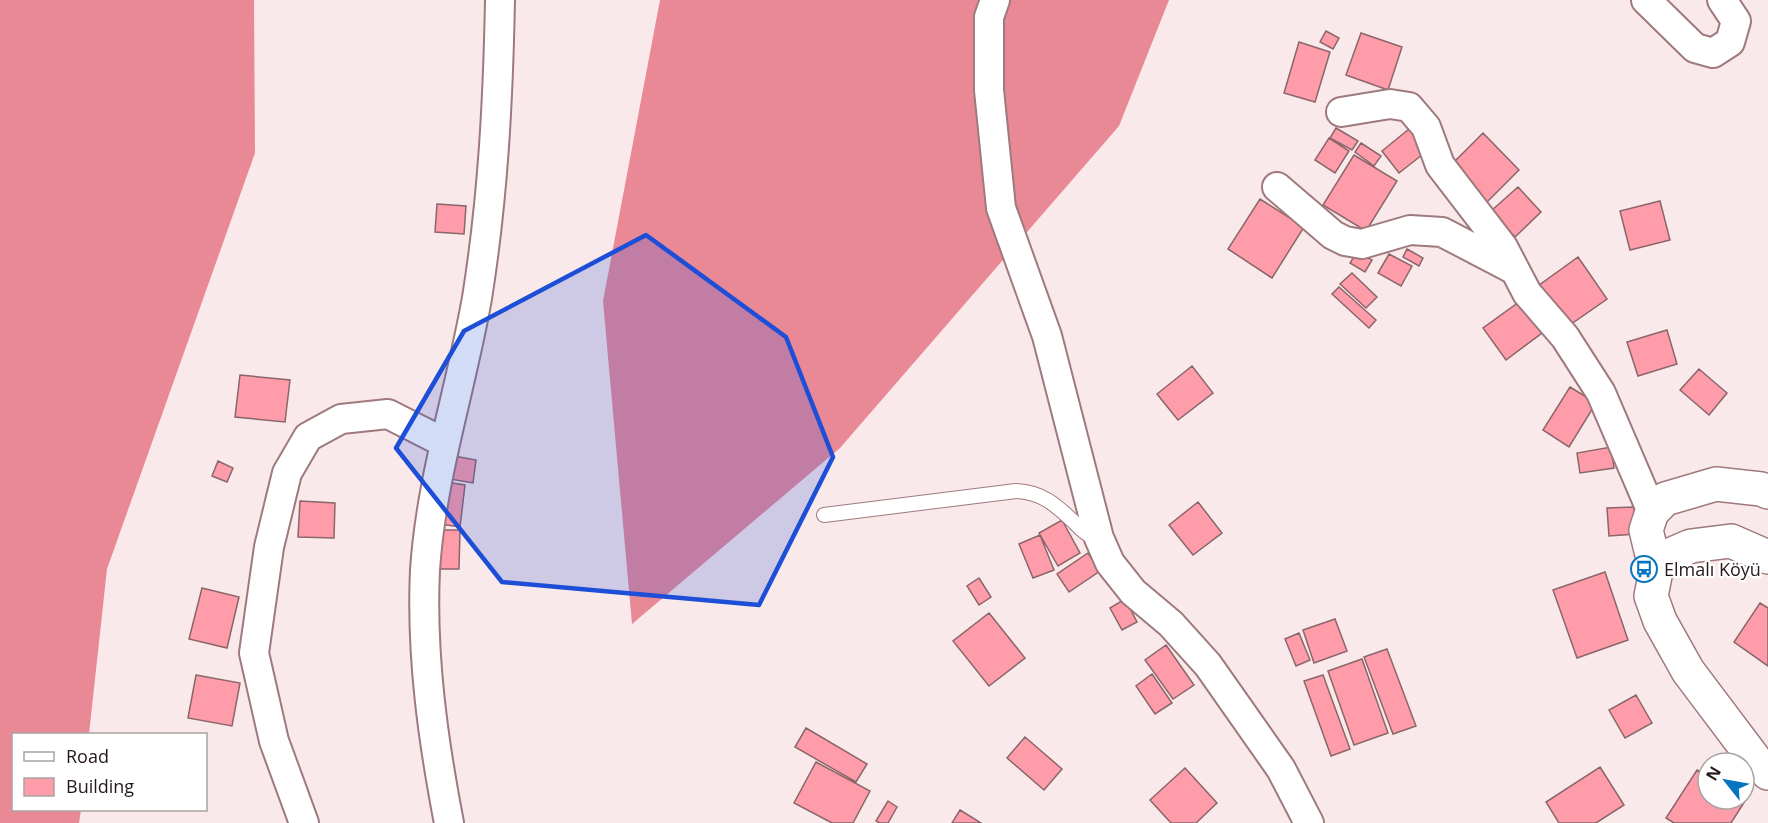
<svg xmlns="http://www.w3.org/2000/svg" width="1768" height="823" viewBox="0 0 1768 823" font-family="'Open Sans',sans-serif">
	<style>
		.forest { fill: #ea8996 }
		.building { fill: #ff9ca9; stroke: #8a666a; stroke-width: 1.5 }
		.lines { fill: none; stroke-linecap: round; stroke-linejoin: round }
		.service-casing { stroke: #9e797d; stroke-width: 16 }
		.minor-casing { stroke: #9e797d; stroke-width: 32 }
		.tertiary-casing { stroke: #9e797d; stroke-width: 36 }
		.service { stroke: #fff; stroke-width: 14 }
		.minor { stroke: #fff; stroke-width: 28 }
		.tertiary { stroke: #fff; stroke-width: 33 }
		.marked { fill: #1d4ed8; fill-opacity: 0.2; stroke: #1d4ed8; stroke-width: 4.5; stroke-linejoin: round }
		.labels { text-anchor: middle; dominant-baseline: central; stroke-width: 4.5; stroke-linejoin: round; paint-order: stroke }
		.poi-label { font-size: 18px; fill: #251719; stroke: #fff; text-anchor: start }
	</style>
	<rect width="100%" height="100%" fill="#fae9ea"/>
	<!-- forest -->
	<path class="forest" d="M0 0H254L255 153 107 569 89 734H14V810H81L79 823H0Z
		M660 0H1169L1119 126 840 448 632 624 603 301Z"/>
	<!-- building -->
	<path class="building" d="M1326 31 1339 38 1333 49 1320 42Z
		M1361 33 1402 47 1388 90 1346 75Z
		M1299 42 1330 52 1315 102 1284 93Z
		M1336 128 1358 141 1352 150 1330 138Z
		M1409 129 1427 151 1399 173 1382 151Z
		M1483 133 1519 170 1485 204 1449 167Z
		M1329 138 1349 151 1335 173 1315 160Z
		M1361 143 1381 156 1374 166 1355 152Z
		M1354 155 1397 181 1366 231 1323 205Z
		M1518 187 1541 212 1515 237 1491 211Z
		M1260 199 1304 227 1272 278 1228 249Z
		M1660 201 1670 240 1630 250 1620 211Z
		M437 204 466 206 464 234 435 232Z
		M1407 249 1423 258 1419 266 1403 257Z
		M1357 252 1372 260 1365 272 1350 263Z
		M1389 254 1412 266 1401 286 1378 273Z
		M1578 257 1607 299 1567 327 1538 286Z
		M1352 273 1377 297 1366 308 1340 284Z
		M1339 287 1376 320 1369 328 1332 294Z
		M1519 302 1542 333 1506 360 1483 328Z
		M1667 330 1677 364 1638 376 1627 342Z
		M1192 366 1213 393 1178 420 1157 394Z
		M1699 369 1727 393 1709 415 1680 390Z
		M240 375 290 380 285 422 235 417Z
		M1570 387 1596 403 1569 447 1543 430Z
		M1611 447 1614 468 1580 473 1577 453Z
		M454 456 476 460 473 483 450 479Z
		M218 461 233 468 227 482 212 476Z
		M446 482 465 485 460 527 440 524Z
		M300 501 335 503 334 538 298 537Z
		M1198 502 1222 533 1193 555 1169 525Z
		M1634 507 1636 534 1609 536 1607 508Z
		M1062 520 1080 553 1058 566 1039 533Z
		M440 530H460L459 569H440Z
		M1040 535 1054 570 1033 578 1019 544Z
		M1088 553 1100 571 1069 592 1057 574Z
		M1605 572 1628 640 1577 658 1553 590Z
		M979 578 991 597 979 605 967 586Z
		M202 588 239 597 227 648 189 639Z
		M1125 599 1137 622 1122 630 1110 608Z
		M1760 603 1768 608V666L1734 642Z
		M989 613 1025 658 989 686 953 641Z
		M1335 619 1347 651 1314 663 1303 630Z
		M1299 633 1310 660 1296 666 1285 639Z
		M1166 645 1194 685 1173 699 1145 660Z
		M1387 649 1416 726 1393 734 1364 657Z
		M1362 659 1388 733 1354 745 1328 671Z
		M1152 674 1172 703 1155 714 1136 686Z
		M196 675 240 683 232 726 188 718Z
		M1323 675 1350 749 1331 756 1304 681Z
		M1636 695 1652 723 1625 738 1609 710Z
		M806 728 867 764 856 782 795 747Z
		M1025 737 1062 769 1044 790 1007 758Z
		M816 762 870 791 853 823H832L794 803Z
		M1600 767 1624 805 1596 823H1559L1546 802Z
		M1185 768 1217 803 1196 823H1171L1150 800Z
		M1697 770 1708 777V799H1743L1745 801 1731 823H1674L1666 818Z
		M888 801 897 807 888 823H880L876 821Z
		M960 810 981 823H952Z"/>
	<g class="lines">
		<defs>
			<path id="service" d="M824 515 1016 491C1042 492 1056 505 1074 522 1081 529 1087 536 1097 538"/>
			<path id="minor" d="M995 0 989 17V90L1001 208 1047 336 1099 538 1110 563 1133 592 1171 624 1208 665 1281 769 1309 823
				M1646 0 1695 48 1713 53 1730 42 1736 21 1722 0
				M1341 112 1390 104 1409 107 1426 127 1440 165 1503 247 1527 293 1565 337 1601 393 1652 512
				M1277 187 1333 235 1345 241 1362 244 1410 230 1442 232 1513 269
				M304 823 274 741 254 653 269 547 287 473 308 437 341 419 388 414 445 443
				M449 823C433 740 421 655 425 570 431 478 461 389 477 298 493 198 498 102 500 0"/>
			<path id="tertiary" d="M1768 557 1731 541 1691 546 1670 555 1656 571 1651 596 1660 621 1688 671 1755 760 1768 773
				M1656 571 1646 530 1652 512 1665 499 1716 484 1761 489 1768 492"/>
		</defs>
		<!-- service casing -->
		<use href="#service" class="service-casing"/>
		<!-- minor casing -->
		<use href="#minor" class="minor-casing"/>
		<!-- tertiary casing -->
		<use href="#tertiary" class="tertiary-casing"/>
		<!-- service -->
		<use href="#service" class="service"/>
		<!-- minor -->
		<use href="#minor" class="minor"/>
		<!-- tertiary -->
		<use href="#tertiary" class="tertiary"/>
	</g>
	<!-- marked area -->
	<path class="marked" d="M646 235 786 337 833 457 759 605 502 582 396 448 464 331Z"/>
	<!-- icons -->
	<defs>
		<symbol id="bus-ring" viewBox="-11 -11 22 22"><circle r="9.5" fill="#fff" stroke="#0575c0" stroke-width="1.5"/><path d="M-5-6H5V4H4V6H2V4H-2V6H-4V4H-5ZM-3.5-4V0h7V-4ZM-3.5 1.2v1.5H-2V1.2ZM2 1.2v1.5H3.5V1.2Z" fill="#0575c0"/></symbol>
	</defs>
	<g fill-rule="evenodd">
		<use href="#bus-ring" x="1629" y="554" width="30" height="30"/>
	</g>
	<g class="labels">
		<!-- poi labels -->
		<g class="poi-label">
			<text x="1664" y="569">Elmalı Köyü</text>
		</g>
	</g>
	<!-- legend -->
	<rect x="12" y="733" width="195" height="78" fill="#ffffff" stroke="#a8a2a3" stroke-width="1.5"/>
	<rect x="24" y="752" width="30" height="9" fill="#ffffff" stroke="#a8a2a3" stroke-width="1.5"/>
	<text x="66" y="763" font-size="18" fill="#251719">Road</text>
	<rect x="24" y="778" width="30" height="18" fill="#ff9ca9" stroke="#a8a2a3" stroke-width="1.5"/>
	<text x="66" y="793" font-size="18" fill="#251719">Building</text>
	<!-- north arrow -->
	<g transform="translate(1726 781) rotate(301)"><circle r="28" fill="#ffffff" stroke="#a8a2a3" stroke-width="1.5"/>
	<path d="M0-4.5L10 22L0 15L-10 22Z" fill="#0575c0"/>
	<text y="-9" font-size="16" font-weight="bold" text-anchor="middle" fill="#251719">N</text>
	</g>
</svg>
